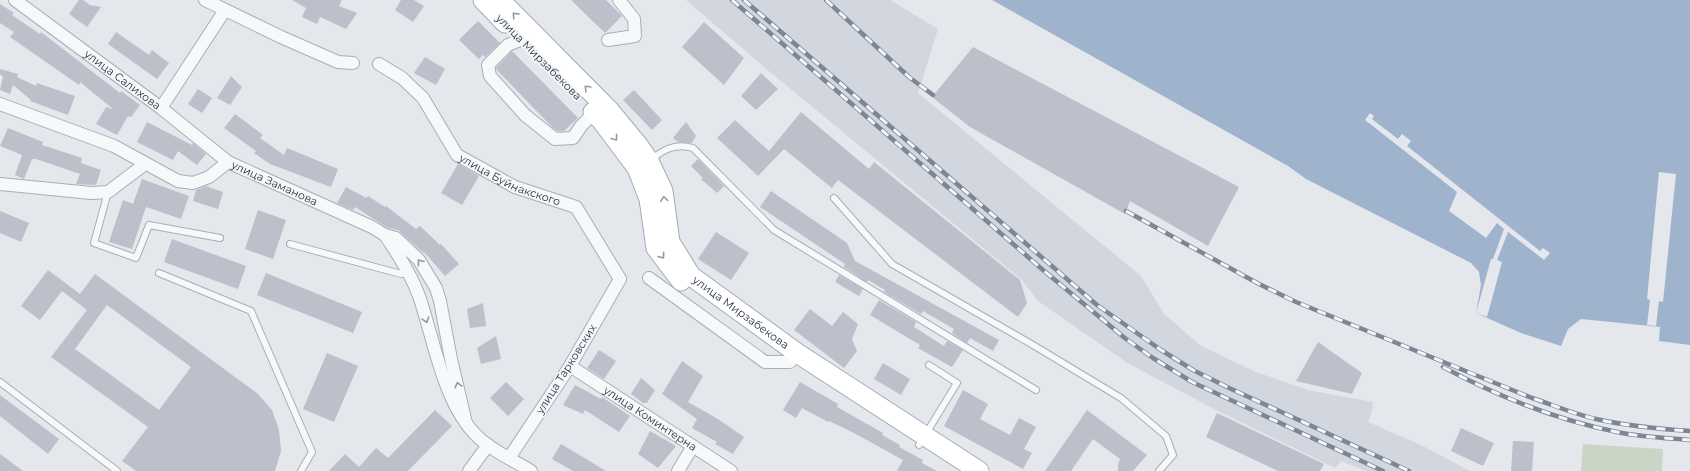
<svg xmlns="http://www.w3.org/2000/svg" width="1690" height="471" viewBox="0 0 1690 471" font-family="Montserrat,sans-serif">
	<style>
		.built { fill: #d2d6de }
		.park { fill: #c9d6c5 }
		.water { fill: #9fb4cc }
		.pier { fill: #e4e7ec }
		.building { fill: #bbc0ca; fill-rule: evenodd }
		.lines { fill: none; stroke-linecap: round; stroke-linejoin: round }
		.lane-casing { stroke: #a9aeb7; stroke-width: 8 }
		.street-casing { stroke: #a9aeb7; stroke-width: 14 }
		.primary-casing { stroke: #a3abb8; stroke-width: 21 }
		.lane { stroke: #f7f8fa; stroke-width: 6 }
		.street { stroke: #f7f8fa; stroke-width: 12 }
		.primary { stroke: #fff; stroke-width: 19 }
		.rail-casing { stroke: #7d8696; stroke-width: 4.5 }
		.rail { stroke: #f4f6f9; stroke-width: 3; stroke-dasharray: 9; stroke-linecap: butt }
		.oneway { stroke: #959aa2 }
		.oneway2 { stroke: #9196a0 }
		.labels { text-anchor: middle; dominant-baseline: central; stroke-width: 3.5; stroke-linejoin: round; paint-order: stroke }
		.street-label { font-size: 11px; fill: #2b3445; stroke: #f4f6f9 }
	</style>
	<rect width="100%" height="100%" fill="#e4e7ec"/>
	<!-- built -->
	<path class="built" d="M686 0H890L938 29 918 93 1141 276 1164 314 1201 346 1256 372 1308 390 1373 402 1372 412 1368 422 1423 446 1470 471H1366L1341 461 1335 468 1218 411 1129 364 1038 301 1022 280 764 67Z"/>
	<!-- park -->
	<path class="park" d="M1583 444 1663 449 1662 471H1581Z"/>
	<!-- water -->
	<path class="water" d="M992 0H1690V345L1659 341 1660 327 1581 319 1568 329 1561 346 1521 333 1476 313 1481 285 1479 272 1471 263 1306 179 1288 166Z"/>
	<!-- pier -->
	<path class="pier" d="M1370 113 1374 116 1372 119 1398 139 1402 134 1411 141 1407 146 1540 251 1543 248 1550 253 1544 260 1508 232 1497 260 1502 262 1487 317 1476 313 1491 259H1493L1504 229 1497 223 1486 238 1449 211 1457 192 1365 120Z
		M1659 172 1676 174 1663 302 1659 301 1656 326 1647 325 1650 300 1647 299Z"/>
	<!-- building -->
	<path class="building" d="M79 0H83L90 5 101 7 87 27 69 14Z
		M292 0H342L339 6 357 13 346 29 320 17 317 24 302 17 306 8Z
		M401 0H414L424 6 413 22 395 10Z
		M571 0H606L622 16 605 33Z
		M0 4 14 13 12 15 40 34 41 32 120 93 121 91 140 105 131 117 128 116 117 135 96 124 106 107 113 109 80 82 79 85 10 37 14 32 0 23Z
		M478 21 500 43 485 57 483 55 479 59 459 40Z
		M704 22 744 58 724 85 682 47Z
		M116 32 149 55 152 50 169 63 157 79 108 44Z
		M973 47 1239 187 1208 246 1130 201 1125 214 970 127 932 97Z
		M512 51 578 118 564 131H557L553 128 496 69V68Z
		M425 57 445 69 436 85 414 73Z
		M0 69 18 74 17 77 36 86 37 83 75 96 68 115 30 101 31 100 13 85 10 94 0 90 3 77 0 74Z
		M761 73 778 89 756 110 741 96Z
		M231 76 242 87 230 105 217 98Z
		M198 89 212 98 202 113 188 104Z
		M634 90 662 120 652 130 623 100Z
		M801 112 869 169 874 162 1020 280 1027 303 1018 317 838 180 832 188 784 149 758 176 717 138 735 120 769 151Z
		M235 114 263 135 260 138 284 155 287 148 338 169 331 187 270 164 254 153 256 151 224 128Z
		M147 122 192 145 193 143 206 154 197 165 178 151 173 160 137 142Z
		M686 122 696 136 692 143 678 142 673 138Z
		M8 128 43 142 42 145 82 158 81 163 101 170 96 185 76 184 80 174 36 159H32L24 179 15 175 22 155 0 146Z
		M698 159 724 186 717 193 701 179 703 178 691 166Z
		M458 164 479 176 462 205 441 193Z
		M142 179 189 196 181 219 146 207 132 249 109 242 123 200 133 204Z
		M206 186 223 192 218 209 193 201 196 190Z
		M346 187 366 198 368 196 385 207 386 206 416 229 420 226 440 245 441 244 459 264 445 276 424 252 423 253 398 230 388 228 355 207 353 210 337 203Z
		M771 191 847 243 855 261 999 340 993 351 970 338 967 343 952 333 954 329 923 311 921 314 884 292 885 290 868 280 867 282 844 267 845 264 760 207Z
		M258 210 286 220 273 259 245 249Z
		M0 211 29 223 21 242 0 233Z
		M716 232 749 253 731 280 698 259Z
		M172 239 246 266 238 289 164 262Z
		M48 270 80 294 95 274 258 394 272 410 279 430 281 451 275 471H136L122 461 148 427 51 357 87 310 62 291 40 320 21 306ZM107 305 191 367 159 410 75 349Z
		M266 273 362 312 353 333 257 295Z
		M839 275 863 289 859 296 835 282Z
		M879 300 916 322 914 327 944 346 947 341 963 350 952 367 918 348 920 345 870 315Z
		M483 303 486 326 470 328 467 309Z
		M810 309 832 326 843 312 858 324 852 339 857 351 844 368 794 330Z
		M496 336 501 359 481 364 477 348Z
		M1318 342 1362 373 1352 394 1296 381Z
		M599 350 616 361 604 379 587 368Z
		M327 353 358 366 334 422 303 409Z
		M682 361 703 376 688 402 718 419 744 437 733 454 715 444 717 442 692 428 697 419 662 394Z
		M883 363 910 379 901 395 874 379Z
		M641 378 655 390 647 403H643L631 394Z
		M506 382 524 399 508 416 490 398Z
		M800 382 838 404 837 407 883 433 882 435 900 445 899 447 923 460 922 463 937 471H897L903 460 876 445 852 432 829 421 828 422 802 408 796 418 783 410Z
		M575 385 601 399 602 397 630 416 619 432 585 410 583 414 563 405Z
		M963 390 988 404 980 419 1010 435 1019 418 1036 427 1024 449 1032 453 1023 469 944 426Z
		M0 395 59 439 48 454 0 416Z
		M435 410 452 426 408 471H329L345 454 359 467 376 448 388 458Z
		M1087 410 1147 455 1133 471H1118V465L1120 459 1093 439 1071 471H1045Z
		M1217 413 1324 464 1320 471H1278L1206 437Z
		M1461 428 1494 443 1483 466 1451 451Z
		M650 431 676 446 658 468 638 454Z
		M1513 441 1534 442 1532 471H1511Z
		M561 444 606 471H573L552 459Z
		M0 454 23 471H0Z"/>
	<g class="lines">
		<defs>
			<path id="lane" d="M650 160C665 149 675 143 693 148L774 230 1036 390
				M108 192 94 243 136 258 149 225 220 238
				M834 198 892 264 1033 345 1121 398 1166 436 1173 455 1159 471
				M290 244 401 274 408 272
				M159 273 251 311 312 452 301 471
				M0 382 117 471
				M919 445 957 383 929 365"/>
			<g id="street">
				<path id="s1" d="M15 0 161 108 228 162"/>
				<path d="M205 0 281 37 338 62 353 63"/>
				<path d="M520 40 508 45 488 65 490 76 525 115 555 139 573 138 581 126 594 113"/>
				<path d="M608 40 635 36 634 19 619 0"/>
				<path id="s2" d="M379 64 402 78 423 98 457 155 515 187 576 207 620 279 570 366 509 458"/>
				<path id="s3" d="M0 104 114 146 178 181 193 183 209 177 228 162 372 227 385 235 396 238 419 260 436 288 440 301 451 359 466 423"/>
				<path d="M161 108 225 10"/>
				<path d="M0 184 91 193 108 192 145 164"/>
				<path d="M385 235C398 254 411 274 419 296 434 339 443 403 477 436 492 451 513 460 531 471"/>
				<path d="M649 278 765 362H790L797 353"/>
				<path id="s4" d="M570 366 731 471"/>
				<path d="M469 471 488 445"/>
				<path d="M678 471 693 446"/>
			</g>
			<g id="primary">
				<path d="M483 0 505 23"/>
				<path id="s5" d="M500 0 610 111 638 145 649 161 663 191 670 242 691 276 797 353 979 471"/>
				<path d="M593 112 601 120 637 168 649 199 656 248 681 281"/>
			</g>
		</defs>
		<!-- lane casing -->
		<use href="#lane" class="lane-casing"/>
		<!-- street casing -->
		<use href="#street" class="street-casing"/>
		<!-- primary casing -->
		<use href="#primary" class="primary-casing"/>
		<!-- lane -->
		<use href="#lane" class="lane"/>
		<!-- street -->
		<use href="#street" class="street"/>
		<!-- primary -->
		<use href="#primary" class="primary"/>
		<defs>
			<path id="rail" d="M732 0 1043 270 1126 339 1153 358 1192 382 1383 471
				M744 0 1097 305 1161 350 1193 370 1227 387 1409 471
				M826 0 909 77 933 95
				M1126 211 1259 284 1296 302 1532 398C1553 405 1574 414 1596 419 1627 426 1659 429 1690 431
				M1443 367C1497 396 1557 420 1617 432 1641 437 1666 438 1690 440"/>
		</defs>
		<!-- rail casing -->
		<use href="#rail" class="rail-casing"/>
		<!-- rail -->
		<use href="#rail" class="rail"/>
	</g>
	<!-- one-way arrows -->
	<defs><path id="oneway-chevron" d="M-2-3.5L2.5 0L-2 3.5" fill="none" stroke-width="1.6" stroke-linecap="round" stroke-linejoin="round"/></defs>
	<g class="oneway">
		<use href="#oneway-chevron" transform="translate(515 15) rotate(-133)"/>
		<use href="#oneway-chevron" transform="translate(587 88) rotate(-135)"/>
		<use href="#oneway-chevron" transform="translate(615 138) rotate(53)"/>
		<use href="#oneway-chevron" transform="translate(664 199) rotate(-98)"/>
		<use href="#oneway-chevron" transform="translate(662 256) rotate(54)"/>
	</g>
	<g class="oneway2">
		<use href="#oneway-chevron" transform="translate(420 262) rotate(-127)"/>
		<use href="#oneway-chevron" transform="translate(426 320) rotate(73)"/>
		<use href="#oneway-chevron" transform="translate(458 385) rotate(-104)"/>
	</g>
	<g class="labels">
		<!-- street labels -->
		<g class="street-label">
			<text transform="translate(539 57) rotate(45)">улица Мирзабекова</text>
			<text stroke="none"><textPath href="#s1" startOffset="134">улица Салихова</textPath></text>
			<text stroke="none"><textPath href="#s2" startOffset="181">улица Буйнакского</textPath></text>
			<text stroke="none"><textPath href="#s3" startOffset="302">улица Заманова</textPath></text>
			<text stroke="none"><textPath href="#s5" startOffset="406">улица Мирзабекова</textPath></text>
			<text transform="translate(566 369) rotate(-58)">улица Тарковских</text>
			<text stroke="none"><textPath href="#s4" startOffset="96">улица Коминтерна</textPath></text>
		</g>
	</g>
</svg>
